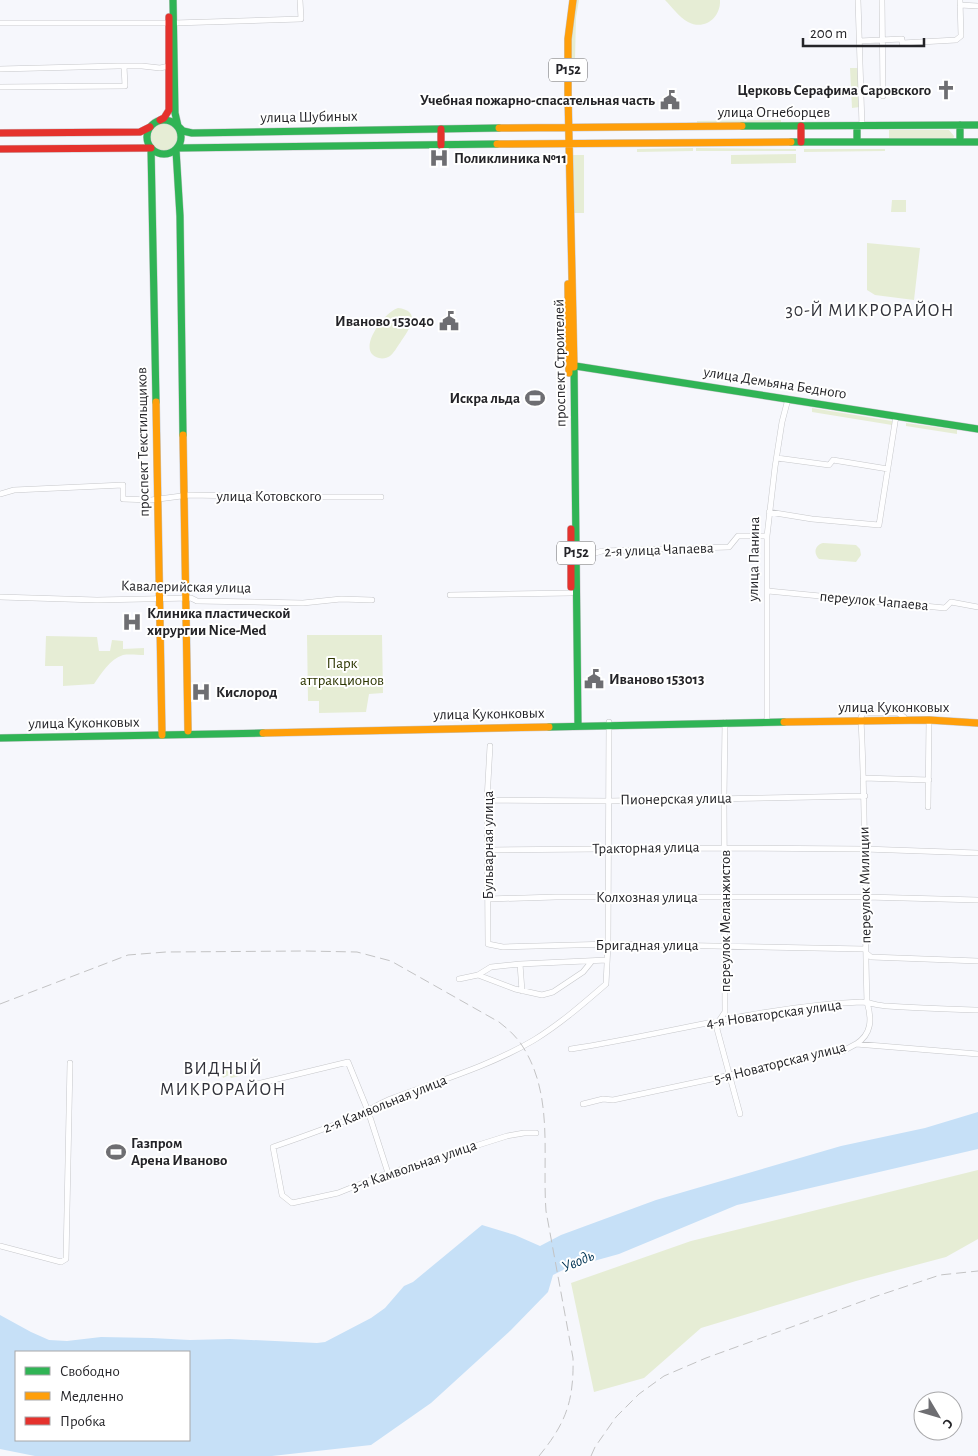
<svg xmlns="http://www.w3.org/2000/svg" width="978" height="1456" viewBox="0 0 978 1456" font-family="'Alegreya Sans',sans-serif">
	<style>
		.green { fill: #e6edd5 }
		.water { fill: #c6e0f7; fill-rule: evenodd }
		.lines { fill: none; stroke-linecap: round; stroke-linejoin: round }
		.street-casing { stroke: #c6c7ca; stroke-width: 6 }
		.fast-casing { stroke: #c6c7ca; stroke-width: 8 }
		.slow-casing { stroke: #c6c7ca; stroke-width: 8 }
		.jam-casing { stroke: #c6c7ca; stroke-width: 8 }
		.street { stroke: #fefeff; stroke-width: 5 }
		.fast { stroke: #30b455; stroke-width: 7 }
		.slow { stroke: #ff9f0a; stroke-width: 7 }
		.jam { stroke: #e5322d; stroke-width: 7 }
		.rail { stroke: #c3c3c4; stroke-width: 1; stroke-dasharray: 10 5; stroke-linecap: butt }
		.labels { text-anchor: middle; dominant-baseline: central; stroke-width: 4; stroke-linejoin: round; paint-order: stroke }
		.shield { fill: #fff; stroke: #666668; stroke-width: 1 }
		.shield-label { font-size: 14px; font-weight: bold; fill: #242428 }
		.poi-label { font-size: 15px; font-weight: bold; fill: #242428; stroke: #fff; text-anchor: start }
		.street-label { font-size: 15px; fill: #242428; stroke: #fff }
		.park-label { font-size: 15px; fill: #2c3500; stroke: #fff }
		.water-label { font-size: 16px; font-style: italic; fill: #003454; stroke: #fff }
		.quarter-label { font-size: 18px; letter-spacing: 1px; fill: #31323a; stroke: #fff }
	</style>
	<rect width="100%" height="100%" fill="#f6f7fc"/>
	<!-- green -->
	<path class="green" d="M576 0H579L576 18 575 59H572V31Z
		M665 0H720C721 17 705 31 688 22 679 17 672 7 665 0Z
		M850 68H858L860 107 852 108Z
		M781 120V123L697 124V121Z
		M151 137a14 14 0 1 1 28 0a14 14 0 1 1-28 0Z
		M889 130H949L954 136 953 140 889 142Z
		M693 148V151L637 152V149Z
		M696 148 796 149V151H696Z
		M804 149H885V151L804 152Z
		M796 154V163L731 164V155Z
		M572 155H584V213H572Z
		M892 200H906V212H891Z
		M867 243 920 248 914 300 875 295 867 290Z
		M398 308C424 311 407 332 400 343 397 347 394 353 390 356 387 358 383 359 379 358 354 352 385 311 398 308Z
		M812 408 892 421V425L812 412Z
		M906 423 957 430V434L906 426Z
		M823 543 856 545 860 549 861 555 856 562 819 559C813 553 815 545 823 543Z
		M307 635H382L383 693 369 694 366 712 319 713V701H308Z
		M46 636 97 637 99 651H110L112 640 123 641V649L144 648V655C138 655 129 654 123 655 110 659 101 674 94 684L63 686V666H45Z
		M241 1066 243 1075 231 1078 229 1075 223 1078 221 1072 227 1069 228 1072Z
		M978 1170V1239L946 1257 856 1281 701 1328 644 1378 594 1392 571 1283 691 1241Z"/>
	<!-- water -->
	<path class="water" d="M978 1112V1149L737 1205 619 1254 565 1269 553 1275 548 1292 511 1330 431 1403 371 1445 272 1456H35L0 1449V1315L31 1332 49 1340 67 1341 101 1337 152 1338 190 1340 230 1339 317 1343 325 1342 371 1318 385 1308 404 1286 413 1282 482 1225 515 1235 540 1246 561 1235 656 1200 841 1146 925 1128ZM189 1352V1440H16V1352Z"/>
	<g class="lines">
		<defs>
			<path id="street" d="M858 0 862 126
				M882 0 883 96
				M960 5 978 6
				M0 23H169
				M174 23 301 19 300 0
				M859 41 902 39V43L956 40 961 36 960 0
				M0 69 118 66H142L160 68 169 66
				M0 87 125 86 124 66
				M777 458 829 465 833 460 888 469
				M0 494 14 490 123 485V499L151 500 189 495 307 497H381
				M769 512 812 519 879 525 896 416
				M576 559 602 551 729 547 738 536H767
				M768 591 945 608 951 602 978 607
				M450 595 571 593
				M0 597 97 600 191 598 197 601 303 603 341 599 372 600
				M861 717 863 713H898L904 717
				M767 719V536L775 467 782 422 788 399
				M725 722 724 798 725 1012 719 1021 717 1029 740 1114
				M490 746 487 800 488 944 503 947 612 944 865 949
				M863 778 929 780
				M487 800 609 801 865 796
				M928 807 929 720
				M488 850 724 848 864 849 978 853
				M489 899 556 897H866L978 900
				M866 953 871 957 978 961
				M520 964 522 991
				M478 975 515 989 542 995 553 992 583 972 592 961
				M459 979 478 975 491 967 520 964 607 960
				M856 1044C872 1034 872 1019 867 1002 864 908 866 814 861 720
				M571 1049C668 1034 763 1006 861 1002 869 1002 878 1006 887 1006 917 1008 948 1009 978 1010
				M257 1084 348 1062 368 1111 388 1173
				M583 1104 603 1099 613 1100 843 1051 856 1044 978 1054
				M536 1133H524L507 1136 402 1169 393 1173H388L338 1193 292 1203 282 1195 273 1147C302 1137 331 1127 359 1115 370 1110 381 1102 393 1098 439 1081 492 1065 534 1040 560 1024 583 1004 606 984L608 944 609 722
				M0 1246 61 1262 66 1259 70 1063"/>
			<path id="fast" d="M173 0 175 113 178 126
				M147 137a17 17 0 1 1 34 0a17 17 0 1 1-34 0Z
				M960 125V142
				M742 126 978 125
				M857 126V142
				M179 127 183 131 192 133 499 128
				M791 142H978
				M151 148 156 402
				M178 148 497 144
				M176 150 180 216 183 435
				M569 365 978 429
				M574 367 578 726
				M549 727 784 722
				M0 738 263 733"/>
			<path id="slow" d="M573 0 568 39V94L574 367
				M499 128 742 126
				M497 144 791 142
				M568 284 569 373
				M156 402 162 735
				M183 435 188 731
				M784 722 929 720 978 723
				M263 733 549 727"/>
			<path id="jam" d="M160 120 164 118 169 110V17
				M801 126V142
				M441 129V145
				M0 133 140 132 150 127
				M0 149 151 148
				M571 529V587"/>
		</defs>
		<!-- street casing -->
		<use href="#street" class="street-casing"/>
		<!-- fast casing -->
		<use href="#fast" class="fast-casing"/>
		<!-- slow casing -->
		<use href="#slow" class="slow-casing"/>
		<!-- jam casing -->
		<use href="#jam" class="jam-casing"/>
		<!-- street -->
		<use href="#street" class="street"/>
		<!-- fast -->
		<use href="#fast" class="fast"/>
		<!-- slow -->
		<use href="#slow" class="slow"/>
		<!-- jam -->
		<use href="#jam" class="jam"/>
		<!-- rail -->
		<path class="rail" d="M0 1004 128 955 166 952 305 951 357 952 391 961 499 1022C508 1029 517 1037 523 1047 554 1096 542 1156 546 1211L573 1358C574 1401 566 1423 539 1456
			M591 1456 595 1447 616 1417 639 1394 664 1376 706 1358 877 1296 940 1275 978 1271"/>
	</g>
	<!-- icons -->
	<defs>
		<symbol id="church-bare" viewBox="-9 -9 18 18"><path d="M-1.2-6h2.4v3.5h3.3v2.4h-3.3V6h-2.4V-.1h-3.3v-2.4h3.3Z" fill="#6e6e72" stroke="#fff" stroke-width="2.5" paint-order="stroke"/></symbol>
		<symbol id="civic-bare" viewBox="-9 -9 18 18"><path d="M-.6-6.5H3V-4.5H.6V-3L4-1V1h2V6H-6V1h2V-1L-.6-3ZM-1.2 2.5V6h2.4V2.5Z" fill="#6e6e72" stroke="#fff" stroke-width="2.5" paint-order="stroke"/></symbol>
		<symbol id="hospital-bare" viewBox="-9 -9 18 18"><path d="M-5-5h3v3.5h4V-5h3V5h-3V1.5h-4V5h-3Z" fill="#6e6e72" stroke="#fff" stroke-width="2.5" paint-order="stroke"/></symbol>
		<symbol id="stadium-bare" viewBox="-9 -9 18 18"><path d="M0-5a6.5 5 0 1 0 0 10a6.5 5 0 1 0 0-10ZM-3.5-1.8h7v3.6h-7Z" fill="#6e6e72" stroke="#fff" stroke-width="2.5" paint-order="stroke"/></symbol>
	</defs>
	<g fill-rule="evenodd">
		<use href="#church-bare" x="932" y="76" width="28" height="28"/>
		<use href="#civic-bare" x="656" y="86" width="28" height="28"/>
		<use href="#hospital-bare" x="425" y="144" width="28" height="28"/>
		<use href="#civic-bare" x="435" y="307" width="28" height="28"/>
		<use href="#stadium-bare" x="521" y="384" width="28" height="28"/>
		<use href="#hospital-bare" x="118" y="608" width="28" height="28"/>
		<use href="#civic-bare" x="580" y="665" width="28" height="28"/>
		<use href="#hospital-bare" x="187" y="678" width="28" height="28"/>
		<use href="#stadium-bare" x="102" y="1138" width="28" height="28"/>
	</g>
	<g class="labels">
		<!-- shield labels -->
		<g class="shield">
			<rect x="549" y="58.5" width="38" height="23" rx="4"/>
			<rect x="557" y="541.5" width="38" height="23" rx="4"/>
		</g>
		<g class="shield-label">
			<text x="568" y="70">Р152</text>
			<text x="576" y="553">Р152</text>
		</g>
		<!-- poi labels -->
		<g class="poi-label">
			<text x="931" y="90" text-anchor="end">Церковь Серафима Саровского</text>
			<text x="655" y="100" text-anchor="end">Учебная пожарно-спасательная часть</text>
			<text x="454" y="158">Поликлиника №11</text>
			<text x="434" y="321" text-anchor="end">Иваново 153040</text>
			<text x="520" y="398" text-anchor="end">Искра льда</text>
			<text x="147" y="613">Клиника пластической<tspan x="147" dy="17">хирургии Nice-Med</tspan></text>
			<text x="609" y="679">Иваново 153013</text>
			<text x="216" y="692">Кислород</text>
			<text x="131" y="1143">Газпром<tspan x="131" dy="17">Арена Иваново</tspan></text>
		</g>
		<!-- street labels -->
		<g class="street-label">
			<text x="774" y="112">улица Огнеборцев</text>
			<text transform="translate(309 117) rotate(-1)">улица Шубиных</text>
			<text transform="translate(560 363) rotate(-91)">проспект Строителей</text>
			<text transform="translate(775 383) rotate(9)">улица Демьяна Бедного</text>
			<text transform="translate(143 442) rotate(-91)">проспект Текстильщиков</text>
			<text x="269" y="496">улица Котовского</text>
			<text transform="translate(659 550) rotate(-2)">2-я улица Чапаева</text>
			<text transform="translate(754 559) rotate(-89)">улица Панина</text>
			<text transform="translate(186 587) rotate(1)">Кавалерийская улица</text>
			<text transform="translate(874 601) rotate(5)">переулок Чапаева</text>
			<text x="894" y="707">улица Куконковых</text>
			<text transform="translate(489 714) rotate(-1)">улица Куконковых</text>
			<text transform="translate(84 723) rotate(-1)">улица Куконковых</text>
			<text transform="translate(676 799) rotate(-1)">Пионерская улица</text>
			<text transform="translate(488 845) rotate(-90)">Бульварная улица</text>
			<text transform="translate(646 848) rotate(-1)">Тракторная улица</text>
			<text transform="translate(865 885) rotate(-91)">переулок Милиции</text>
			<text x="647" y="897">Колхозная улица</text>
			<text transform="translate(725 921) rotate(-90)">переулок Меланжистов</text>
			<text x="647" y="945">Бригадная улица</text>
			<text transform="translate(774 1014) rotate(-8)">4-я Новаторская улица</text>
			<text transform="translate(780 1063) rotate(-14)">5-я Новаторская улица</text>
			<text transform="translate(385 1104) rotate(-22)">2-я Камвольная улица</text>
			<text transform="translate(414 1166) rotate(-19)">3-я Камвольная улица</text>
		</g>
		<!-- park labels -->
		<g class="park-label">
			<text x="342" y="663">Парк<tspan x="342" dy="17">аттракционов</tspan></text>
		</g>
		<!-- water labels -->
		<g class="water-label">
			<text transform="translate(578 1261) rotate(-23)">Уводь</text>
		</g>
		<!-- quarter labels -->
		<g class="quarter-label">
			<text x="870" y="311">30-Й МИКРОРАЙОН</text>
			<text x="223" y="1069">ВИДНЫЙ<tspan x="223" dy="21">МИКРОРАЙОН</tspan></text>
		</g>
	</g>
	<!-- legend -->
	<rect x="15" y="1351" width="175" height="90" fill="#ffffff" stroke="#a7a7a9"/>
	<rect x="25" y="1367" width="25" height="8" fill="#30b455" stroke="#a7a7a9"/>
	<text x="60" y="1376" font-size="15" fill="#242428">Свободно</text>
	<rect x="25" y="1392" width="25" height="8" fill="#ff9f0a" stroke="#a7a7a9"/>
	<text x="60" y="1401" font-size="15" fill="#242428">Медленно</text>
	<rect x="25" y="1417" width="25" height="8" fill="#e5322d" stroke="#a7a7a9"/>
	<text x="60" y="1426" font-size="15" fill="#242428">Пробка</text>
	<!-- north arrow -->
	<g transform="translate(938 1416) rotate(128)"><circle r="24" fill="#ffffff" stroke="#a7a7a9"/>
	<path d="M0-4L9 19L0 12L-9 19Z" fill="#6e6e72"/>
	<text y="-8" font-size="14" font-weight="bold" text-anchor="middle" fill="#242428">С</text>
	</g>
	<!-- scale -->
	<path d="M803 38v8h121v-8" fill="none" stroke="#242428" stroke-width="2.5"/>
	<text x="810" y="38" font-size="15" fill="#242428" stroke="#ffffff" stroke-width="4" paint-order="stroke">200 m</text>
</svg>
